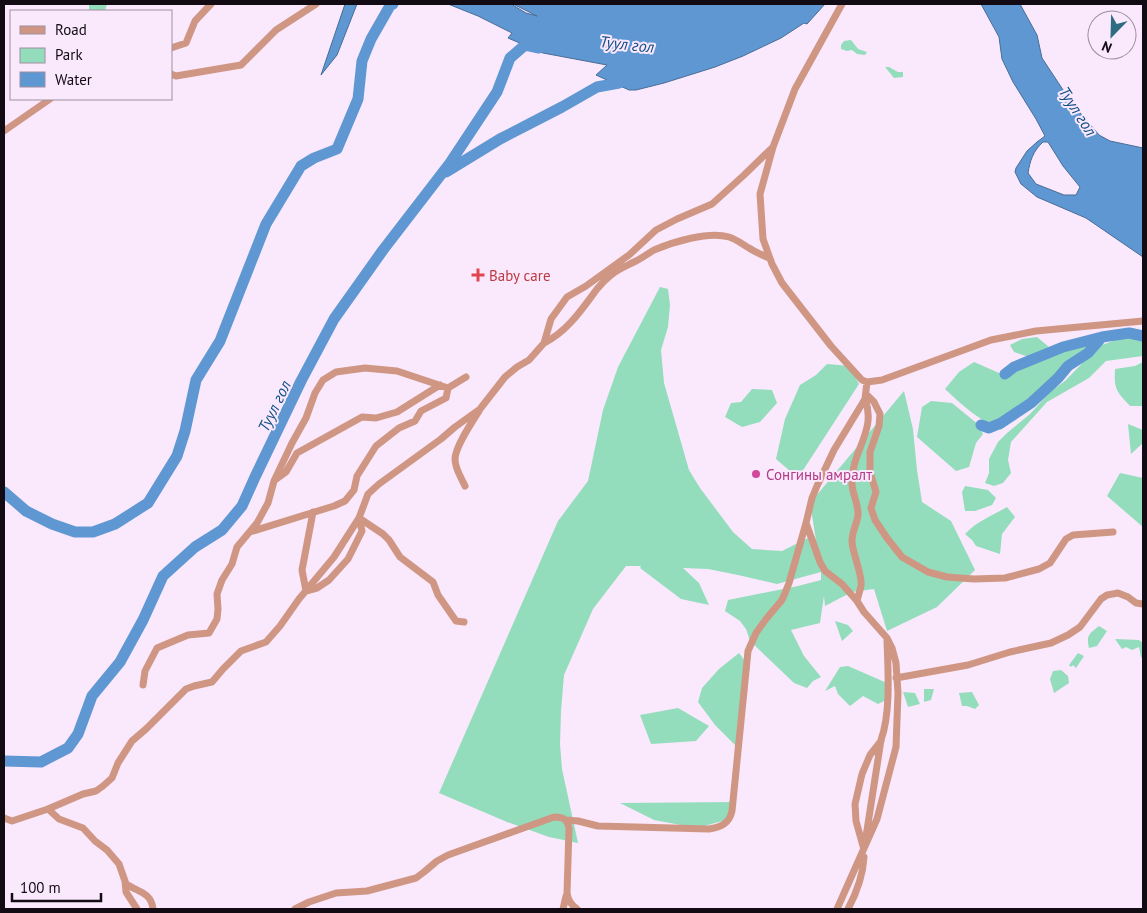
<svg xmlns="http://www.w3.org/2000/svg" width="1147" height="913" viewBox="0 0 1147 913" font-family="'PT Sans',sans-serif">
	<style>
		.green { fill: #93ddbc }
		.water { fill: #5e97d1; stroke: #486d98; fill-rule: evenodd }
		.lines { fill: none; stroke-linecap: round; stroke-linejoin: round }
		.river { stroke: #5e97d1; stroke-width: 11 }
		.minor { stroke: #d09684; stroke-width: 7 }
		.health-dot { fill: #e0444e; stroke: #fae8fc; stroke-width: 2 }
		.hotel-dot { fill: #d1479c; stroke: #fae8fc; stroke-width: 2 }
		.labels { text-anchor: middle; dominant-baseline: central; stroke-width: 4; stroke-linejoin: round; paint-order: stroke }
		.health-label { font-size: 15px; fill: #be3a42; stroke: #fae8fc; text-anchor: start }
		.hotel-label { font-size: 15px; fill: #b23c85; stroke: #fae8fc; text-anchor: start }
		.water-label { font-size: 16px; font-style: italic; fill: #104f86; stroke: #fae8fc }
	</style>
	<rect width="100%" height="100%" fill="#fae8fc"/>
	<!-- green -->
	<path class="green" d="M89 4H107L105 11H89Z
		M851 40 858 49 867 52 865 55 857 54 852 50 847 51 841 49V45L844 41Z
		M885 67H889L898 72H903V77L894 78Z
		M660 287 668 289 670 305 668 327 661 350 664 383 689 470 700 488 733 532 752 549 782 551 814 535 816 540 810 503 904 391 913 429 917 470 922 502 951 521 975 570 937 607 887 631 874 589 852 592 825 606 824 596 820 623 791 630 804 656 821 677 813 681 807 688 794 683 750 641 746 629 740 621 725 611 728 600 798 586 821 580V572L777 584 738 575 708 569 683 568 699 583 709 605 681 599 640 568 641 566H626L593 609 564 675 561 711 560 744 562 769 578 843 549 837 507 822 439 793 558 521 588 481 603 410 618 367Z
		M1143 332V356L1106 361 1089 378 1047 402 1011 442 1008 460 1011 473 1003 483 994 486 985 483 989 473V459L998 442 1007 433 1030 414 1051 391 1065 381 1099 346 1127 336Z
		M1037 337 1049 347 1032 358 1014 352 1010 345 1022 339Z
		M1092 338 1098 342 1093 348 1067 365 1036 399 1001 430C980 421 962 405 945 389L959 372 974 362 1006 376 1023 366Z
		M1143 362V406H1130C1116 391 1114 389 1115 369L1135 366Z
		M827 364 850 366 859 384 798 478 776 459 785 419 800 385 816 375Z
		M752 389 772 390 777 403 760 422 742 427 725 417 731 403 741 402Z
		M931 401 952 403 979 425 983 434 976 443 969 467 956 471 917 437 922 407Z
		M1128 424 1143 430V443L1131 454Z
		M1120 473 1143 478V527L1107 496Z
		M965 486 988 490 996 498 992 505 975 511H965L962 492Z
		M1007 507 1015 517 1002 534 1000 554 976 546 972 540 965 534C977 521 992 516 1007 507Z
		M835 621 848 625 853 631 842 641Z
		M1099 626 1107 631 1097 646 1089 648C1086 635 1089 634 1099 626Z
		M1115 639 1139 640 1143 643V659L1141 657 1139 647 1132 650 1126 647 1122 649Z
		M739 653 750 668 742 698 738 748 715 725 698 702 702 688 719 669Z
		M1078 653 1084 656 1076 668 1073 665 1071 667 1069 665Z
		M848 666 887 683 886 700 878 704 863 696 850 706 838 694 835 686 825 691 840 667Z
		M1061 670 1068 676 1069 683 1054 693 1050 679 1053 671Z
		M924 689H934L931 700 924 702Z
		M903 692 915 693 920 704 908 707Z
		M972 692 979 705 975 709 967 706H962L959 693Z
		M678 708 709 726 696 741 651 744 640 715Z
		M735 802 726 820 697 828 654 820 620 803Z"/>
	<!-- water -->
	<path class="water" d="M345 4H357L337 55 321 75Z
		M448 4H511L526 13 537 16 513 4H825L807 24 804 23 781 38 743 56 715 67 664 83 636 90H629L596 75 607 65 543 53 508 38 512 33 478 16Z
		M981 4H1020L1037 35 1042 58 1071 102 1099 135 1110 141 1143 148V257L1086 218 1037 197 1021 184 1015 172 1016 168 1027 151 1037 142 1045 136 1036 119 1013 82 1002 59 999 37ZM1043 142H1048L1063 166 1080 187 1076 195H1064L1036 184 1028 173C1030 161 1033 151 1043 142Z"/>
	<g class="lines">
		<!-- river -->
		<path class="river" d="M446 172 500 139 562 107 597 87 619 83 629 79
			M1005 374 1014 367 1063 347 1102 337 1129 333 1143 336
			M981 425 989 428 1001 423 1031 403 1058 378 1068 366 1088 353 1102 337
			M4 492 26 511 52 524 75 532H93L115 524 148 503 177 456 185 431 196 380 220 341 266 224 301 166 314 158 337 149 358 99 362 61 371 39 391 4H393
			M4 761 41 762 68 748 78 734 92 696 120 662 143 620 163 576 195 547 222 530 242 506 255 477 301 381 334 319 383 250 450 163 497 92 510 58 525 45 539 48"/>
		<!-- minor -->
		<path class="minor" d="M842 4 795 89 773 147 760 194 763 239 772 264 782 283 831 346 862 380 867 382 882 380 991 340 1036 331 1143 321
			M171 48 186 43 195 21 211 4
			M171 74 176 76 241 65 276 30 316 4
			M4 131 50 99
			M544 343C567 332 582 309 597 289 601 284 606 279 611 275 618 269 626 266 634 262 641 259 647 254 654 250 673 242 708 231 729 237 736 239 742 244 749 248 755 252 762 255 769 258
			M866 394 874 402 880 414 879 426 870 452V472L876 492 871 508 875 520 887 538 902 557 928 572 947 577 974 579 1005 578 1039 569 1050 563 1066 539 1073 535 1113 532
			M275 480 286 472 297 453 362 417 376 418 397 412 440 385
			M465 486C461 477 455 469 455 459 455 447 472 422 479 411
			M313 512 302 570 306 591 317 588 329 580 348 559 362 531 359 518
			M359 518 383 534 389 540 400 557 433 582 438 595 456 621 464 622
			M250 532 334 506 345 501 354 490 357 476 376 446 399 428 415 421 421 411 446 398 448 388 466 377
			M857 601 842 584 825 571 820 562 806 523 812 498 817 486 834 450 865 399 867 382
			M896 678 968 665 1010 652 1051 643 1068 635 1080 627 1101 599 1107 595 1118 593 1128 597 1136 603 1143 604
			M143 685 145 671 157 648 188 635 209 633 217 619 218 609 217 594 222 580 232 564 237 547 257 523 268 503 274 481 292 443 306 418 315 393 323 380 336 372 365 368 397 371 448 388
			M48 809 59 819 83 828 95 841 107 850 119 864 126 884C138 892 151 892 153 909
			M4 818 12 821 48 809 83 794 96 791 103 786 112 778 118 763 132 741 146 729 186 689 194 686 212 682 223 669 241 651 266 642 280 626 299 599 334 557 359 518 368 494 379 484 441 439 455 427 480 409 505 377 517 367 529 360 544 343 551 319 567 297 586 286 629 255 656 230 677 219 712 204 743 176 773 147
			M566 820 578 821 598 826 709 829C721 827 729 824 732 811L748 651 756 633 766 619 782 600 785 593 789 583 806 523
			M865 843 881 740C891 712 888 671 887 641
			M863 846 856 821 855 804 862 774 870 755 881 741
			M125 881 126 892 137 909
			M295 909 309 902 336 893 367 891 416 878 424 872 437 861 448 855 554 817C563 817 567 819 569 828L567 893C568 900 571 905 577 909
			M563 909 566 896
			M837 909 877 819 896 747 898 693 896 663 892 648 887 638 864 612 857 601C858 596 860 591 861 586 863 575 852 553 852 541 852 531 857 524 858 515 859 504 851 492 852 481 852 451 877 430 865 399
			M848 909C857 892 863 876 864 857"/>
	</g>
	<!-- markers -->
	<path class="health-dot" d="M475.5 267.5h5v5h5v5h-5v5h-5v-5h-5v-5h5z"/>
	<circle class="hotel-dot" cx="756" cy="474" r="5"/>
	<g class="labels">
		<!-- health labels -->
		<g class="health-label">
			<text x="489" y="275">Baby care</text>
		</g>
		<!-- hotel labels -->
		<g class="hotel-label">
			<text x="766" y="474">Сонгины амралт</text>
		</g>
		<!-- water labels -->
		<g class="water-label">
			<text transform="translate(627 44) rotate(6)">Туул гол</text>
			<text transform="translate(1078 111) rotate(57)">Туул гол</text>
			<text transform="translate(274 406) rotate(-64)">Туул гол</text>
		</g>
	</g>
	<!-- border -->
	<rect width="1147" height="913" fill="none" stroke="#130b14" stroke-width="10"/>
	<!-- legend -->
	<rect x="10" y="10" width="162" height="90" fill="#fae8fc" stroke="#9e909f"/>
	<rect x="20" y="26" width="25" height="8" fill="#d09684" stroke="#9e909f"/>
	<text x="55" y="35" font-size="15" fill="#130b14">Road</text>
	<rect x="20" y="48" width="25" height="15" fill="#93ddbc" stroke="#9e909f"/>
	<text x="55" y="60" font-size="15" fill="#130b14">Park</text>
	<rect x="20" y="72" width="25" height="15" fill="#5e97d1" stroke="#9e909f"/>
	<text x="55" y="85" font-size="15" fill="#130b14">Water</text>
	<!-- north arrow -->
	<g transform="translate(1112 35) rotate(203)"><circle r="24" fill="#fae8fc" stroke="#9e909f"/>
	<path d="M0-4L9 19L0 12L-9 19Z" fill="#2d6c81"/>
	<text y="-8" font-size="14" font-weight="bold" text-anchor="middle" fill="#130b14">N</text>
	</g>
	<!-- scale -->
	<path d="M12 893v8h89v-8" fill="none" stroke="#130b14" stroke-width="2.5"/>
	<text x="20" y="893" font-size="15" fill="#130b14" stroke="#fae8fc" stroke-width="4" paint-order="stroke">100 m</text>
</svg>
